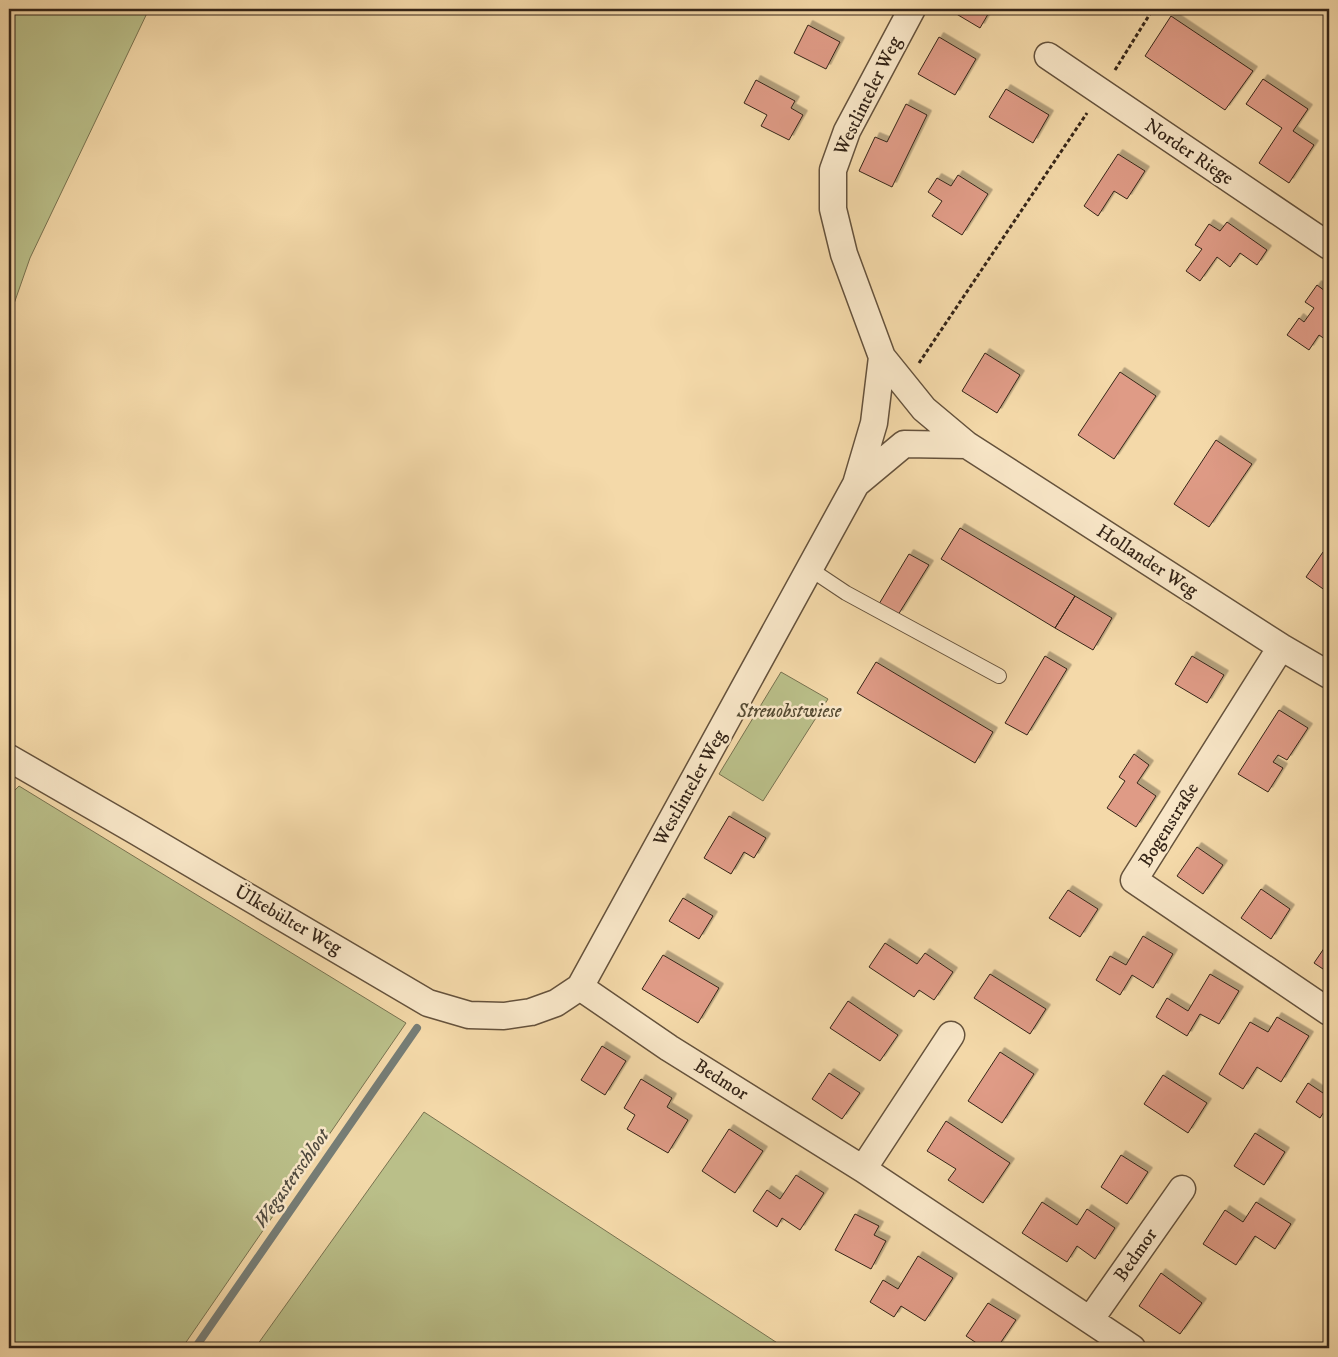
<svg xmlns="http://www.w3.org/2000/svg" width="1338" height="1357" viewBox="0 0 1338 1357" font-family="'IM FELL DW Pica',serif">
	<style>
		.green { fill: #babf89; stroke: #787250 }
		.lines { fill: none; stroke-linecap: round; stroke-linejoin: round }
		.stream { stroke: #767d76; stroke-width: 8 }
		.building { fill: #df9b86; stroke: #352518; filter: url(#shadow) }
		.service-casing { stroke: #65523c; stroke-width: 16 }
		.minor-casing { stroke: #65523c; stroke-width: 29 }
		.path { stroke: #352518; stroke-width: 3; stroke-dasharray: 4 2.5; stroke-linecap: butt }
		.service { stroke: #f8e6c7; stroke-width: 14 }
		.minor { stroke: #f8e6c7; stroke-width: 26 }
		.labels { text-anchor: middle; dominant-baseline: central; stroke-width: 5; stroke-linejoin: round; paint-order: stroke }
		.street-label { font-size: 19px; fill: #352518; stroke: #f8e6c7 }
		.park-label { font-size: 19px; font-style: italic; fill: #564c34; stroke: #f8e6c7 }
		.water-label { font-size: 20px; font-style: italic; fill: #504a3f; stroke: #f8e6c7 }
	</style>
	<defs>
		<filter id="shadow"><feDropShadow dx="4.5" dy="-4.5" stdDeviation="0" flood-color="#0004"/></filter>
	</defs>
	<rect width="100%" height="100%" fill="#f4d9a9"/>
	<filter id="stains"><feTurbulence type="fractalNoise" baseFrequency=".004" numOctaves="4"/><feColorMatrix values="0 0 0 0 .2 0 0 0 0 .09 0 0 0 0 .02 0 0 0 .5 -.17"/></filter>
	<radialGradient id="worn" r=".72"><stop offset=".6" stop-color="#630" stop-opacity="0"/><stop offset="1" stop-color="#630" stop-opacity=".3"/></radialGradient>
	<!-- green -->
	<path class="green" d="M9 9H149L30 258 9 318Z
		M781 672 828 699 763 801 719 774Z
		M19 786 406 1023 182 1348H9V796Z
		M424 1112 785 1348H255Z"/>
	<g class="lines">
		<!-- stream -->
		<path class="stream" d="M195 1348 417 1028"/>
	</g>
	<!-- building -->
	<path class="building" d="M948 9H991L980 28Z
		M1171 16 1253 71 1225 110 1145 56Z
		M808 25 840 42 826 69 794 53Z
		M939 37 976 59 955 95 918 74Z
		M1263 79 1308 109 1293 131 1314 145 1289 183 1259 163 1282 128 1246 104Z
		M756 80 795 101 791 108 803 115 789 140 761 126 767 115 744 103Z
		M1006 89 1049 115 1033 143 989 117Z
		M906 104 927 115 892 187 859 171 875 137 887 142Z
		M1118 154 1145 171 1127 199 1114 191 1098 216 1084 206Z
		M958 175 988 194 962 235 932 216 942 201 928 192 937 178 951 186Z
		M1227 222 1267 250 1257 265 1240 253 1230 267 1217 257 1200 281 1186 271 1202 249 1195 245 1209 224 1220 231Z
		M1317 285 1329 294V342L1319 335 1309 350 1287 335 1299 318 1304 322 1314 308 1305 302Z
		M985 353 1020 375 997 413 962 391Z
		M1120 372 1156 396 1114 459 1078 435Z
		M1216 440 1252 464 1209 527 1174 504Z
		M960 528 1075 596 1055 628 941 559Z
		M1323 552 1329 556V593L1306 577Z
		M909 554 929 565 898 615 879 604Z
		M1075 596 1112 618 1093 650 1055 628Z
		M1045 656 1067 669 1027 735 1005 723Z
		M1192 656 1224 675 1207 703 1175 684Z
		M876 662 993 732 975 763 857 693Z
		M1279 710 1308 728 1287 760 1278 755 1273 762 1283 768 1268 792 1238 774Z
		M1134 754 1149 765 1137 783 1156 796 1136 827 1107 808 1125 781 1119 777Z
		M729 816 766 838 754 858 744 852 731 874 704 858Z
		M1197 847 1223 865 1203 894 1177 876Z
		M1261 889 1290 909 1271 939 1241 918Z
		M1068 890 1098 909 1080 937 1049 918Z
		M683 898 713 916 699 939 669 921Z
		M1143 936 1173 954 1153 988 1132 975 1120 995 1096 980 1110 956 1126 965Z
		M1329 941V973L1314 963Z
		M885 943 917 964 925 953 953 972 934 1000 919 990 914 997 869 967Z
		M663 955 719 988 698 1023 642 989Z
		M990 974 1046 1009 1030 1034 974 998Z
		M1210 974 1239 991 1219 1024 1200 1014 1187 1036 1156 1017 1167 998 1188 1011Z
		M848 1001 898 1035 880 1061 830 1028Z
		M1277 1017 1309 1036 1281 1082 1257 1067 1243 1089 1219 1074 1250 1022 1268 1032Z
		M602 1046 626 1061 605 1095 581 1080Z
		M1000 1052 1034 1074 1002 1123 968 1101Z
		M829 1073 860 1093 842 1119 812 1099Z
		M1163 1075 1207 1103 1188 1133 1144 1104Z
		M641 1079 672 1098 667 1107 688 1120 668 1153 627 1129 635 1115 624 1108Z
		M1308 1083 1323 1093 1329 1083V1104L1320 1118 1296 1102Z
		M946 1121 1010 1163 983 1203 948 1180 956 1169 927 1151Z
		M729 1129 763 1151 735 1193 702 1171Z
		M1255 1133 1285 1152 1264 1185 1234 1166Z
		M1121 1155 1148 1172 1127 1204 1101 1187Z
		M796 1175 824 1193 800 1230 782 1218 777 1227 753 1211 767 1190 780 1199Z
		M1042 1202 1077 1225 1087 1209 1115 1228 1095 1259 1077 1246 1067 1262 1022 1233Z
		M1256 1202 1291 1224 1275 1249 1255 1236 1236 1265 1203 1244 1225 1210 1243 1222Z
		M855 1214 879 1226 874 1235 886 1241 871 1269 835 1250Z
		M918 1256 953 1278 925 1321 901 1306 894 1317 870 1302 883 1280 898 1289Z
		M1161 1273 1202 1303 1180 1334 1139 1306Z
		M988 1303 1016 1320 997 1348H984L966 1336Z"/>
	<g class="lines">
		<defs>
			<path id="service" d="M810 569 846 593 999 676"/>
			<path id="minor" d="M912 9 847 131 833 170V209L844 254 882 357 924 409 967 445 1281 647 1329 675
				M1048 56 1329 246
				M856 484 904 444 967 445
				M1281 647 1134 880 1329 1012
				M9 758 134 830 428 1003 469 1015 504 1016 531 1012 556 1003 580 987 856 484 874 423 882 357
				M580 987 669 1048 863 1169 1132 1348
				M863 1169 951 1035
				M1090 1320 1182 1189"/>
		</defs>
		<!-- service casing -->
		<use href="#service" class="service-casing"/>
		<!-- minor casing -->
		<use href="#minor" class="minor-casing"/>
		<!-- path -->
		<path class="path" d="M1115 70 1153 9
			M919 363 1087 113"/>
		<!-- service -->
		<use href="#service" class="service"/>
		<!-- minor -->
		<use href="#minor" class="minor"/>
	</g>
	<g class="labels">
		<!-- street labels -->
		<g class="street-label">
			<text transform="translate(868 96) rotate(-64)">Westlinteler Weg</text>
			<text transform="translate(1189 152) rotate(34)">Norder Riege</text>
			<text transform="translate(1147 561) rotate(33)">Hollander Weg</text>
			<text transform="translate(690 788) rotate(-61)">Westlinteler Weg</text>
			<text transform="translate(1169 825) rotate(-58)">Bogenstraße</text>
			<text transform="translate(288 920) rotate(30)">Ülkebülter Weg</text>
			<text transform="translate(721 1080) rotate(32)">Bedmor</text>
			<text transform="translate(1136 1255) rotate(-55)">Bedmor</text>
		</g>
		<!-- park labels -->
		<g class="park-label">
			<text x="789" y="711">Streuobstwiese</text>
		</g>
		<!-- water labels -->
		<g class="water-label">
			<text transform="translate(292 1179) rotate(-55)">Wegasterschloot</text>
		</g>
	</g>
	<!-- margin -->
	<rect width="1338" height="1357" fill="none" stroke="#f4d9a9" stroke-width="30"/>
	<rect x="10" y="10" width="1318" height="1337" fill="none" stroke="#352518" stroke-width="2.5"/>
	<rect x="15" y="15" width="1308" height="1327" fill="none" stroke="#352518"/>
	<rect width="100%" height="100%" filter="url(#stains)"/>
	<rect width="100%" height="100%" fill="url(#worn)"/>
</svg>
